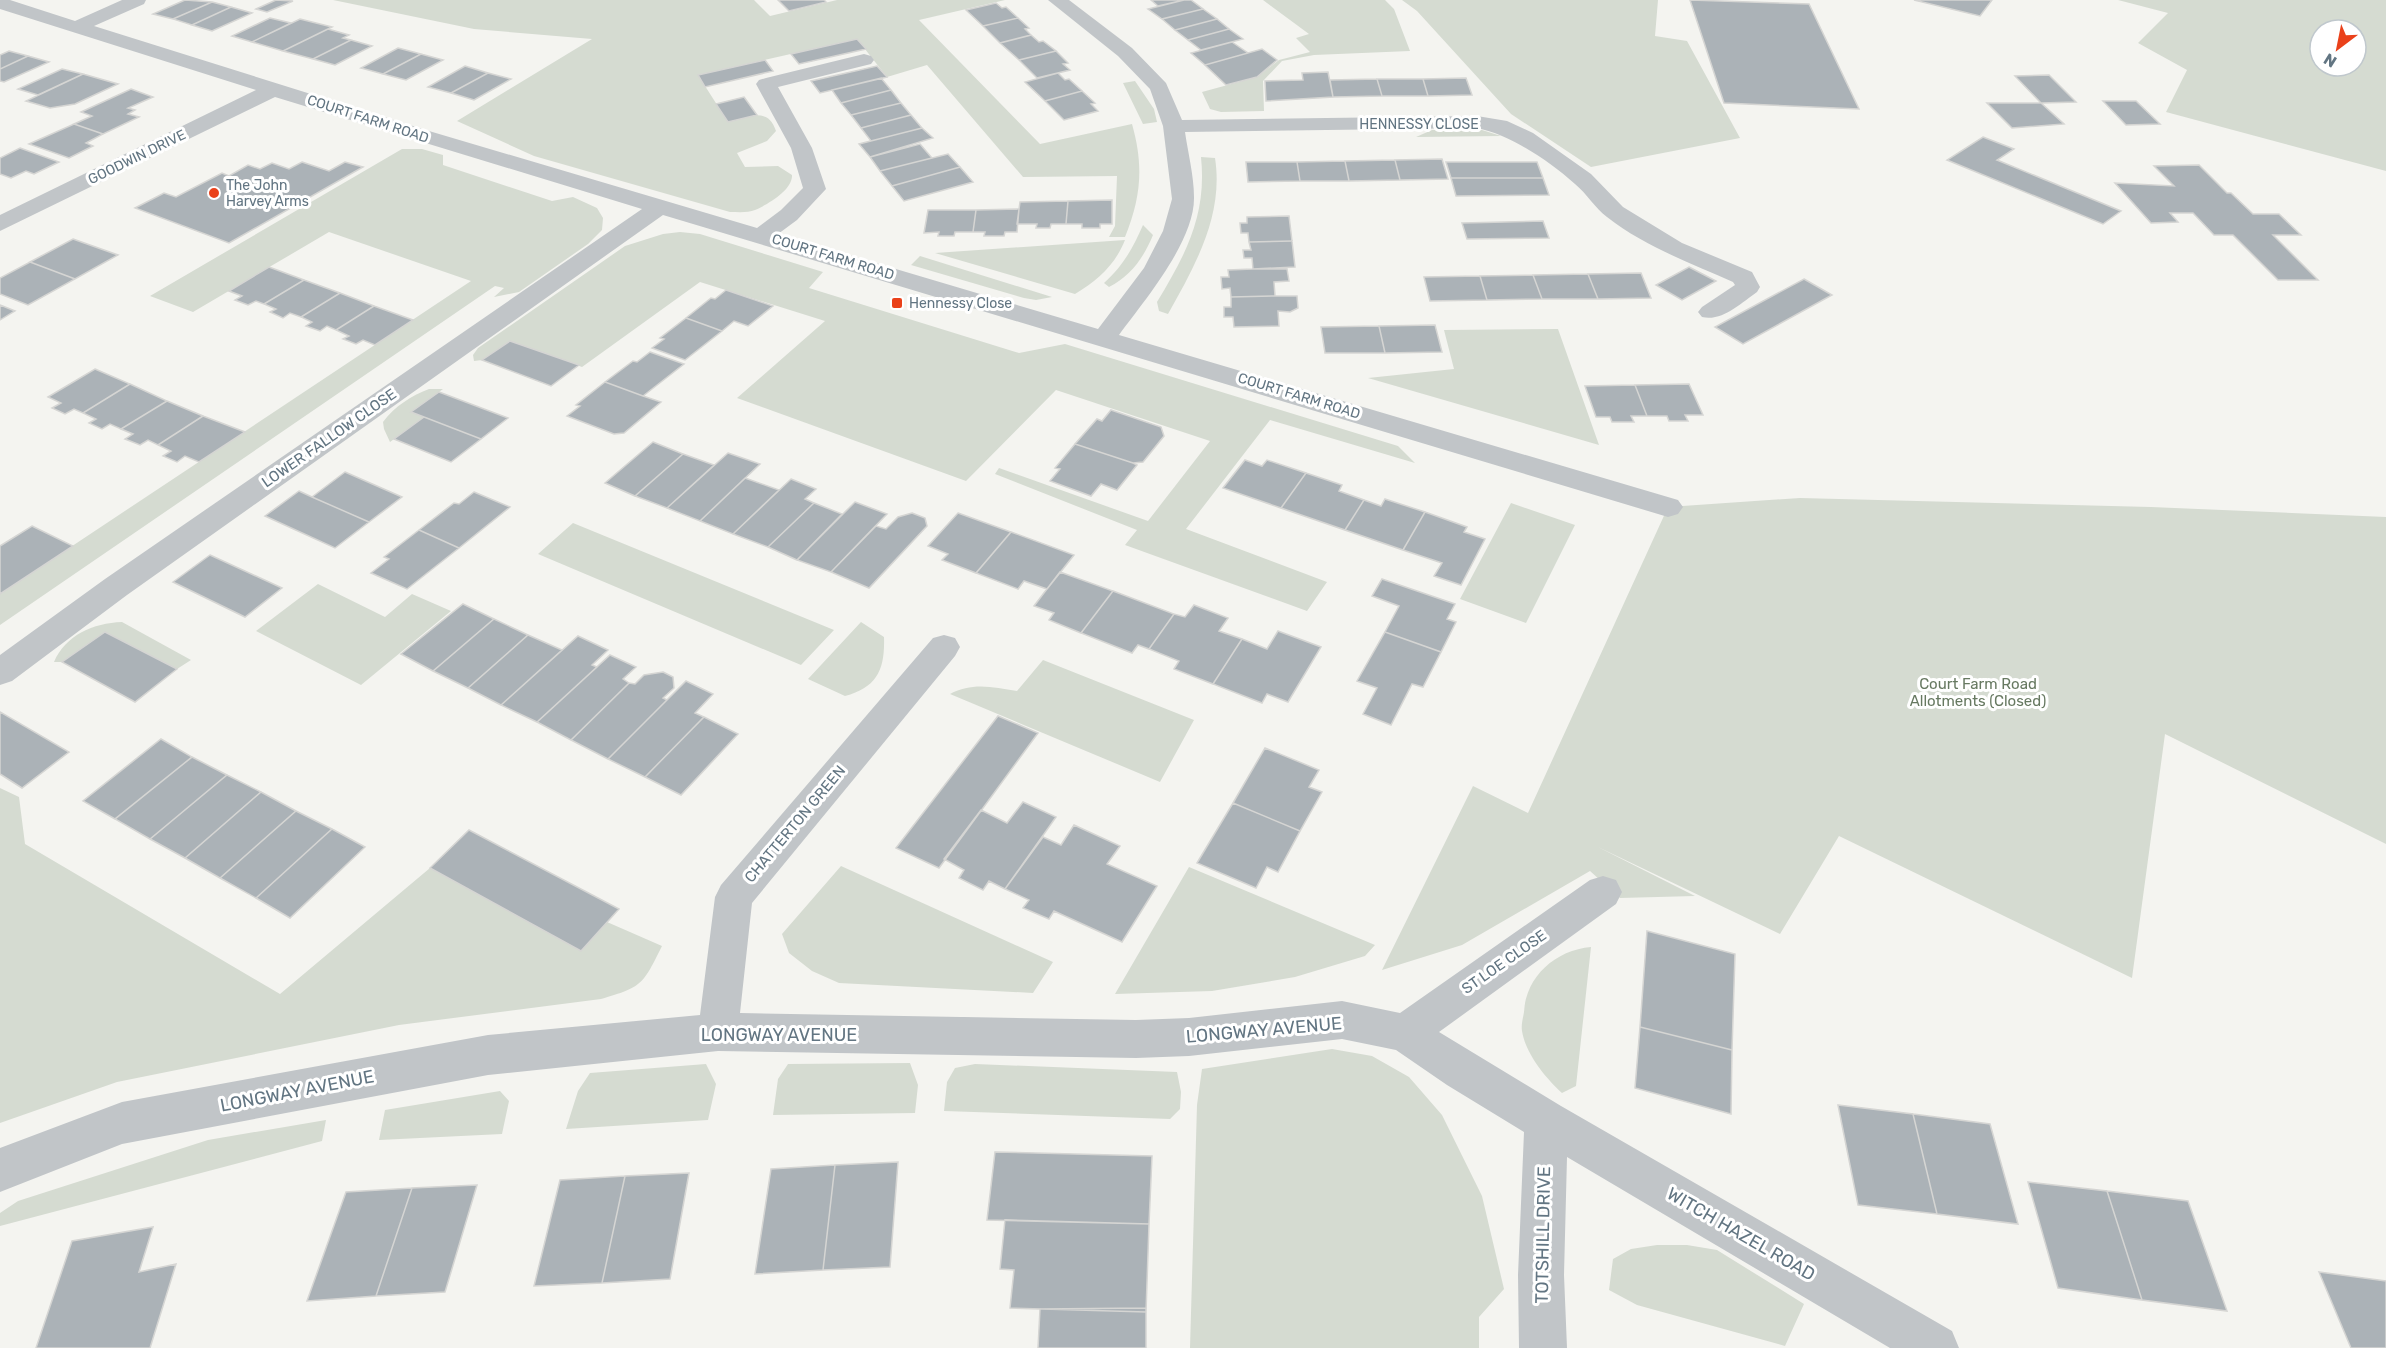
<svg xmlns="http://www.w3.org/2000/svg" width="2386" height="1348" viewBox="0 0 2386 1348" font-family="Rubik,sans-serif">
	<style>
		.green { fill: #d5dbd1; fill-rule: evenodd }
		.building { fill: #abb2b7; stroke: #d5d5d3; stroke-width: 1.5 }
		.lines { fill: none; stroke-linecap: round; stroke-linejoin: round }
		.minor { fill: #c1c5c8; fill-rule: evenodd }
		.poi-dot { fill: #ea411a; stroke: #fff; stroke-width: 2 }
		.labels { text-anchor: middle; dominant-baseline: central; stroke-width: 6; stroke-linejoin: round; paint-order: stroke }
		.far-street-label { font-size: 14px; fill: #627582; stroke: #fff }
		.far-poi-label { font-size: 14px; fill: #627582; stroke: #fff; text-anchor: start }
		.street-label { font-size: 15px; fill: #627582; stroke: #fff }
		.park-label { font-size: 15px; fill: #677961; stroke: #fff }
		.near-street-label { font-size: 18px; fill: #627582; stroke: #fff }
	</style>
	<rect width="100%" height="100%" fill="#f4f4f0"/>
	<!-- green -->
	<path class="green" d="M333 0H754L770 16 837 0H1005L919 20 1040 144 1132 124C1144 166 1141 197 1125 237H1109L1115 226 1117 176 1023 177 927 65 887 77 857 39 698 75 728 122C748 117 768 106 776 131L767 141 737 153 745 167 778 166 792 175C793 190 767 205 755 210 748 213 738 212 730 212L534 156 457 121 592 39 474 29Z
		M1263 0H1385L1394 9 1410 51 1314 55 1282 61 1263 81 1264 111 1221 112 1210 109 1202 92 1257 77 1279 60 1310 52 1296 38 1309 34Z
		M1402 0H1658L1655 36 1687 41 1740 138 1591 167 1511 114 1417 11Z
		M2118 0H2386V171L2166 112 2187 70 2138 43 2168 13ZM2320 30H2356V66H2320Z
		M1135 81 1154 109 1157 122 1143 124 1123 83Z
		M1432 130H1482L1501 136 1416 137Z
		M402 149H422L443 155V165L552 201 573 197 597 208 603 218 602 230 588 244 519 292 494 297 504 288 495 286 0 625V594L471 281 329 232 193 312 150 296Z
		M1201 157 1215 158C1224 215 1195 266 1168 314L1159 311 1157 302C1186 254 1207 215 1201 157Z
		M1143 225 1153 235C1144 257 1131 276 1109 287L1104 283C1123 266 1133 248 1143 225Z
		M680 232 700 234 823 272 809 288 1019 353 1065 344 1398 446 1415 463 1270 420 1186 529 1327 582 1307 611 1125 545 1137 530 995 474 999 468 1148 521 1210 441 1056 390 966 481 737 398 825 321 700 282 582 367 510 341 482 360 474 361 473 355 478 348 625 246 663 234Z
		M1125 240C1115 265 1098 280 1075 294L935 253Z
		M920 256 1052 297 1036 300 1024 298 911 265Z
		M1558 329 1599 445 1368 378 1454 369 1444 330Z
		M429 389H443L412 412 424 417 390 442 384 429 383 422C395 406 411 396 429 389Z
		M1800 498 2151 507 2386 517V844L2165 734 2132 978 1839 836 1780 934 1598 847 1695 896 1620 898 1590 871 1462 945 1382 970 1473 786 1528 813 1668 507Z
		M1511 503 1575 525 1526 623 1460 599Z
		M573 523 834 630 801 665 538 554Z
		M318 584 385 617 412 594 451 611 361 685 256 631Z
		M122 622 191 660 177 669 105 632 62 662H54C66 635 93 623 122 622Z
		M861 622 884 637C885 670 877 687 845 696L808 679Z
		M1043 660 1194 720 1160 782 950 694C972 682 993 687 1017 691Z
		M0 788 19 797 25 844 280 994 430 868 581 951 607 922 662 946C643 984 643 987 601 999L399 1025 117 1082 0 1123Z
		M841 866 1053 962 1033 993 839 983 812 971 789 953 782 934Z
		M1189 867 1375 945 1365 956 1295 977 1212 991 1115 994Z
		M1591 947 1576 1086 1562 1093C1546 1078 1526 1055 1522 1031 1521 1025 1523 1018 1524 1012 1526 976 1556 950 1591 947Z
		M1332 1049 1372 1056 1409 1077 1442 1115 1482 1196 1504 1289 1479 1317V1348H1190L1197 1105 1202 1069Z
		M910 1063 918 1085 915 1113 773 1115 778 1079 788 1064Z
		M706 1064 716 1084 708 1120 566 1129 578 1091 590 1073Z
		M975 1064 1177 1072 1181 1092 1180 1109 1170 1119 944 1111 947 1082 955 1068Z
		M500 1091 509 1101 502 1134 379 1140 385 1110Z
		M326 1120 322 1141 0 1226V1213L18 1201 208 1140Z
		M1657 1245H1687L1717 1250 1804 1304 1785 1346 1637 1305 1609 1290 1613 1259 1631 1249Z"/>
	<!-- building -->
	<path class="building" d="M185 0 212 2 173 19 153 14Z
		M276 0 293 1 267 12 256 9Z
		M778 0H824L826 2 789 11Z
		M1151 0H1184L1158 6Z
		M1184 0H1191L1203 9 1162 19 1148 9Z
		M1690 0 1809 4 1859 109 1724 103Z
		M1914 0H1992L1980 16Z
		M212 2 231 7 192 25 173 19Z
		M996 3 1002 8 1006 7 1018 18 983 26 966 10Z
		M231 7 252 13 212 31 192 25Z
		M1203 9 1217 19 1175 30 1162 19Z
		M270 18 291 23 252 42 232 36Z
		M1018 18 1029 28 1025 29 1031 35 1000 43 983 26Z
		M300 19 332 27 283 51 252 42Z
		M1217 19 1229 29 1188 40 1175 30Z
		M328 29 349 35 343 38 351 40 313 59 283 51Z
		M1229 29 1243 39 1201 50 1188 40Z
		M1031 35 1039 42 1043 41 1056 51 1019 60 1000 43Z
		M857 39 866 49 799 64 791 54Z
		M351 40 372 46 335 65 313 59Z
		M1232 42 1248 53 1205 65 1191 53Z
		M398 48 421 54 383 74 361 68Z
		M1262 49 1277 60 1257 77 1226 85 1205 65Z
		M9 51 28 56 0 69V55Z
		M1056 51 1068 63 1063 64 1070 70 1037 78 1019 60Z
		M421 54 443 60 406 80 383 74Z
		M28 56 49 62 4 82 0 81V69Z
		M765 60 773 71 705 87 698 75Z
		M465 66 488 73 451 93 428 87Z
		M877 66 887 77 820 93 811 81Z
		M62 69 83 74 38 95 18 89Z
		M1328 72 1333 97 1266 101 1265 81 1303 80 1302 73Z
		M488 73 511 79 474 100 451 93Z
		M1058 73 1065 80 1069 79 1082 91 1045 101 1025 82Z
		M83 74 118 84 75 104 50 108 26 101Z
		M2049 75 2076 102 2041 103 2015 76Z
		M881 78 891 90 841 103 832 90Z
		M1466 78 1472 95 1428 96 1423 79Z
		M1377 79H1423L1428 96H1382Z
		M1377 79 1382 96 1333 97 1330 80Z
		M131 89 153 97 128 108 135 110 128 114 139 117 103 134 74 124 92 116 81 112Z
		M891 90 901 103 851 115 841 103Z
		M1082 91 1095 103 1091 104 1098 111 1064 120 1045 101Z
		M744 97 757 115 728 122 716 104Z
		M2103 101H2136L2160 124 2126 125Z
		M901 103 911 115 861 128 851 115Z
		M1987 103H2041L2064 124 2012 128Z
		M911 115 922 128 871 141 861 128Z
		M74 124 103 134 86 143 93 146 69 158 29 144Z
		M922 128 933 138 870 157 859 144Z
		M1983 137 2014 149 1997 160 2121 211 2103 224 1947 160Z
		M920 144 932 158 880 171 870 157Z
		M20 148 59 162 34 174 26 171 11 178 0 174V158Z
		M948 154 960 167 892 186 880 171Z
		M1442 159 1448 179 1400 180 1395 160Z
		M1395 160 1400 180 1349 181 1345 161Z
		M1345 161 1349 181H1300L1297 162Z
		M302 162 329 171 345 162 363 167 229 243 135 208 164 193 176 197 222 173 229 176 248 165 260 169 272 163 289 169Z
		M1246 162H1297L1300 181 1248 182Z
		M1446 162H1537L1543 178H1451Z
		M2199 165 2227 193H2231L2253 214H2279L2301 235H2273L2318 280H2278L2233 235H2214L2193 213H2170L2178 222 2151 223 2115 183 2174 186 2154 166Z
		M960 167 973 182 904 201 892 186Z
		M1451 178H1543L1549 195 1456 196Z
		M1112 200V224H1100V228H1082V224H1066L1068 201Z
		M1068 201 1066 224H1051L1050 228H1036L1037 224H1017L1020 202Z
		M1019 209 1017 232H1005L1004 236H984L985 232H973L976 210Z
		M928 210H976L973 232H955L954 236H938L939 232 924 233Z
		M1289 216 1292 241 1249 242 1248 233H1241L1240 223H1247V217Z
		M1543 221 1549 238 1467 239 1462 223Z
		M73 239 118 255 75 279 30 262Z
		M1292 241 1295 267 1253 269 1252 258H1244L1243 250H1251L1249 242Z
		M30 262 75 279 28 305 0 294V278Z
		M269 267 304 280 264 304 256 301 248 305 235 300 242 296 229 291Z
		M1689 267 1716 281 1682 300 1656 285Z
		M1253 269H1287L1289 281 1274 282 1275 296 1231 297 1230 288 1222 289 1221 277H1229L1228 270Z
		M1641 273 1651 298 1598 299 1588 274Z
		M1588 274 1598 299H1542L1533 275Z
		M1533 275 1542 299 1487 300 1480 276Z
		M1480 276 1487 300 1430 301 1424 277Z
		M1804 279 1832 295 1743 344 1715 327Z
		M304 280 340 293 301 317 290 313 283 318 270 312 276 309 264 304Z
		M726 290 773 306 748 326 734 321 722 331 686 318 711 298 715 299Z
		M340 293 374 306 336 330 327 326 320 331 306 326 312 322 301 317Z
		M1275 296H1297L1298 308 1290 312 1278 311 1279 326 1234 327 1233 317H1224V307H1231V297Z
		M0 305 15 311 0 320Z
		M374 306 413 320 375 345 363 340 356 344 343 339 349 336 336 330Z
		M686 318 722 331 685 360 652 348 664 339 660 338Z
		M1435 325 1442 352 1385 353 1379 326Z
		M1379 326 1385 353H1325L1321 327Z
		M510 341 579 365 551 386 482 360Z
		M650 352 684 364 643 396 605 382 633 361 637 362Z
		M95 369 130 384 83 413 74 409 65 414 52 408 61 403 48 397Z
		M605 382 643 396 661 402 624 433 614 434 567 416 580 406 576 405Z
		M130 384 167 401 121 429 110 424 102 429 89 423 96 419 83 413Z
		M1689 384 1703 415H1685L1688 421H1669L1667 416H1647L1635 385Z
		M1635 385 1647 416H1631L1634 422H1612L1610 417H1596L1585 386Z
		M439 392 508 418 481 439 411 412Z
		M167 401 203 416 158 445 148 440 140 445 125 439 133 434 121 429Z
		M1111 410 1161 427 1164 436 1143 462 1133 463 1075 444 1097 419 1102 421Z
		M203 416 245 432 199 462 185 456 177 462 163 456 171 451 158 445Z
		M424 417 481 439 451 462 394 439Z
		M653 442 683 454 635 496 605 483Z
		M1075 444 1133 463 1137 465 1117 490 1101 484 1091 496 1050 481 1060 469 1055 468Z
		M728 453 760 464 700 521 667 508Z
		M683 454 714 465 667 508 635 496Z
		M1245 460 1262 466 1267 460 1306 473 1281 508 1223 488Z
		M345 472 402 497 369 522 312 497Z
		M1306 473 1342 485 1339 491 1364 500 1345 530 1281 508Z
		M745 478 779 490 733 534 700 521Z
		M791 479 816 489 805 499 814 503 768 547 733 534Z
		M299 491 312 497 369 522 335 548 265 516Z
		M474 492 510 507 459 548 419 530 454 503 459 504Z
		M1385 499 1425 512 1403 550 1345 530 1364 500 1381 506Z
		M855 502 887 514 831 572 797 560Z
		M814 503 842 514 797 560 768 547Z
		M1425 512 1467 527 1464 532 1485 539 1461 585 1434 576 1442 563 1403 550Z
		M912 513 925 518 927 526 869 588 831 572 876 526 886 529 898 517Z
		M958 513 1011 532 976 573 942 560 948 554 928 546Z
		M32 526 73 546 0 594V546Z
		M419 530 459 548 407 589 371 573 389 559 384 557Z
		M1011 532 1074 555 1047 589 1024 581 1018 589 976 573Z
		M210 555 282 588 245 617 173 582Z
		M1060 572 1113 591 1081 633 1049 620 1054 613 1034 606Z
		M1382 579 1455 604 1447 619 1456 622 1441 652 1385 632 1399 606 1372 596Z
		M1113 591 1174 614 1149 649 1138 645 1132 653 1081 633Z
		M463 604 494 619 433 671 401 654Z
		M1194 605 1228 618 1219 631 1242 639 1213 684 1174 669 1179 661 1149 649 1174 614 1185 617Z
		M494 619 528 635 468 688 433 671Z
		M1278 631 1321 647 1288 702 1267 694 1262 703 1213 684 1242 639 1267 649Z
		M105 632 177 669 135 702 62 662Z
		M1385 632 1441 652 1423 687 1412 684 1391 725 1363 714 1377 688 1357 681Z
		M528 635 562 650 501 705 468 688Z
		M578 636 608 650 592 665 597 667 537 722 501 705Z
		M610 655 636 667 623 679 629 683 571 740 537 722Z
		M663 672 673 677 674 688 663 698 667 700 608 759 571 740 629 683 635 684 644 675Z
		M686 681 713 694 695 713 704 717 645 777 608 759Z
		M0 712 69 752 22 788 0 774Z
		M998 716 1038 733 939 868 896 848Z
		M704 717 738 734 681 795 645 777Z
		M161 739 192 757 115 819 83 801Z
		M1265 748 1319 770 1309 787 1322 792 1300 831 1233 803Z
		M192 757 227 775 150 839 115 819Z
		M227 775 261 792 185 858 150 839Z
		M261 792 296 811 220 878 185 858Z
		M1023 802 1056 817 1005 889 989 881 983 890 959 878 964 870 944 859 981 810 1007 823Z
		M1233 803 1300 831 1278 872 1267 867 1256 888 1197 863Z
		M296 811 332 829 256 898 220 878Z
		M1074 825 1120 846 1107 864 1157 886 1122 942 1054 911 1049 919 1023 908 1029 900 1005 889 1043 837 1061 845Z
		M332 829 365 847 290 918 256 898Z
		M469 830 619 909 581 951 430 868Z
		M1647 931 1735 954 1732 1050 1640 1027Z
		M1640 1027 1732 1050 1731 1114 1635 1088Z
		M1838 1105 1913 1114 1937 1214 1858 1205Z
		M1913 1114 1990 1124 2018 1224 1937 1214Z
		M995 1152 1152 1156 1149 1224 987 1220Z
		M898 1162 890 1267 823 1270 835 1165Z
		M835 1165 823 1270 755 1274 771 1169Z
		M689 1173 670 1279 602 1283 625 1176Z
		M625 1176 602 1283 534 1286 560 1180Z
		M2028 1182 2107 1191 2142 1300 2058 1288Z
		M477 1185 445 1292 376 1296 412 1188Z
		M412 1188 376 1296 307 1301 346 1192Z
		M2107 1191 2188 1201 2227 1311 2142 1300Z
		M1005 1220 1149 1224 1146 1312 1010 1308 1014 1270 1000 1269Z
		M153 1227 139 1272 176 1264 150 1348H36L72 1241Z
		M2319 1272 2386 1281V1348H2351Z
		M1146 1308V1348H1038L1040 1309Z"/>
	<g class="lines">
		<!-- minor -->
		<path class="minor" d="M0 0H10L75 21 122 0H146L144 4 94 26 429 131 757 228 781 210 803 188 791 148 756 84 759 80 766 78 864 54 871 56 874 60 871 64 778 87 812 148 826 189 797 220 778 234 1098 329 1144 268 1163 231 1172 199 1163 126 1150 89 1118 56 1048 0H1069L1132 48 1166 83 1182 120 1477 116 1507 121 1533 133 1591 174 1623 207 1682 243 1752 272 1760 287 1757 292C1741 303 1722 322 1702 317L1698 312 1702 307 1735 285 1733 282C1690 263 1644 246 1607 217 1595 208 1587 194 1575 184 1549 161 1511 135 1477 128L1185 132C1188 153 1194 176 1194 197 1195 241 1144 301 1119 335L1678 500 1683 507 1678 514 1668 517 663 215 127 595 12 681 0 685V655L105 579 642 209 275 97 0 231V215L256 90 0 9Z
			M944 635 955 638 960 647 955 656 752 903 740 1013 1136 1020 1189 1018 1342 1001 1400 1013 1590 880 1603 876 1616 880 1622 892 1616 904 1439 1032 1561 1106 1952 1331 1959 1348H1890L1567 1157 1564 1275 1567 1348H1519L1518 1275 1524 1132 1447 1085 1396 1050 1342 1039 1189 1056 1136 1058 718 1051 488 1075 122 1144 0 1192V1148L122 1102 488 1035 700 1015 715 897 721 885 933 638Z"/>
	</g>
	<!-- markers -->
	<g class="poi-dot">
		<circle cx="214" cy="193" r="6"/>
		<rect x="891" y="297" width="12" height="12" rx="3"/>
	</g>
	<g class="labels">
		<!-- far-street labels -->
		<g class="far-street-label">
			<text transform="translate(368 119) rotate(18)">COURT FARM ROAD</text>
			<text x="1419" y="124">HENNESSY CLOSE</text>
			<text transform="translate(137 157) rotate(-26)">GOODWIN DRIVE</text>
			<text transform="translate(833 257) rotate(17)">COURT FARM ROAD</text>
			<text transform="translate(1299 396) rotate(17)">COURT FARM ROAD</text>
		</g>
		<!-- far-poi labels -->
		<g class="far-poi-label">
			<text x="226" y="185">The John<tspan x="226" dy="16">Harvey Arms</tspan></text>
			<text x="909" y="303">Hennessy Close</text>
		</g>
		<!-- street labels -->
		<g class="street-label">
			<text transform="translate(329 438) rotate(-35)">LOWER FALLOW CLOSE</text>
			<text transform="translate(795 824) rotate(-50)">CHATTERTON GREEN</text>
			<text transform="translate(1504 962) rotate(-35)">ST LOE CLOSE</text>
		</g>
		<!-- park labels -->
		<g class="park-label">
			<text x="1978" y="684">Court Farm Road<tspan x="1978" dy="17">Allotments (Closed)</tspan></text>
		</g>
		<!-- near-street labels -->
		<g class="near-street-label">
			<text transform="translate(1264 1030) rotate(-5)">LONGWAY AVENUE</text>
			<text x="779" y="1035">LONGWAY AVENUE</text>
			<text transform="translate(297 1091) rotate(-11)">LONGWAY AVENUE</text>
			<text transform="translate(1741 1234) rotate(30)">WITCH HAZEL ROAD</text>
			<text transform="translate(1543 1235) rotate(-89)">TOTSHILL DRIVE</text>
		</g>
	</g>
	<!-- north arrow -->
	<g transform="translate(2338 48) rotate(212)"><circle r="28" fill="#ffffff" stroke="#c0c8cd" stroke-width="1.5"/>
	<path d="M0-4.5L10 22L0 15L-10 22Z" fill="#ea411a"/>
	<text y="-9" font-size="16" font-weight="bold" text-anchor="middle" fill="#627582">N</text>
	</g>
</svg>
